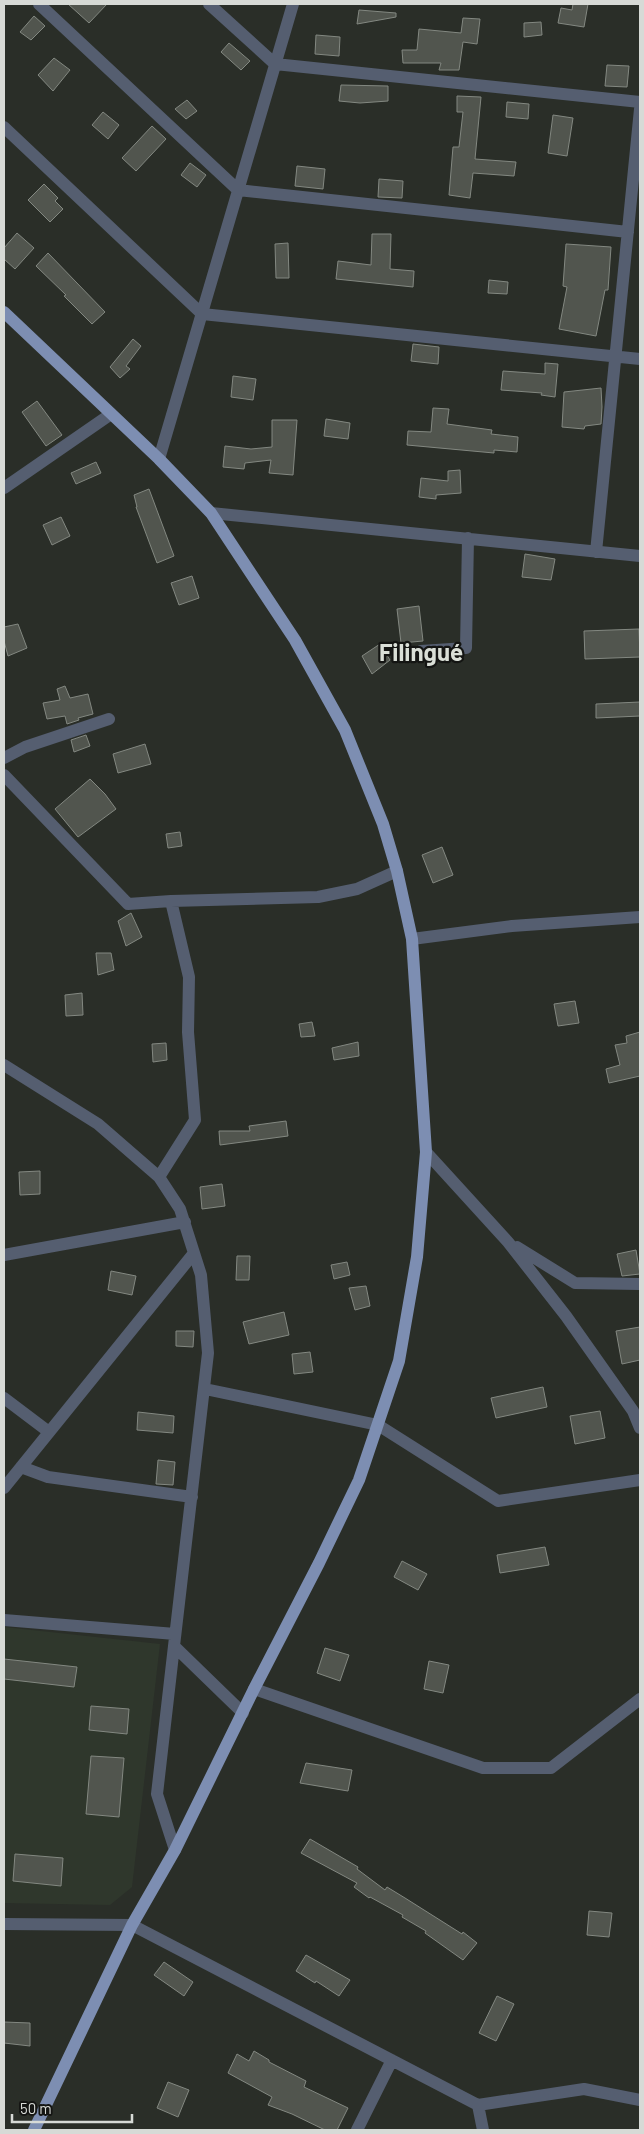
<svg xmlns="http://www.w3.org/2000/svg" width="644" height="2134" viewBox="0 0 644 2134" font-family="Barlow,sans-serif">
	<style>
		.built { fill: #2f372c }
		.building { fill: #51554e; stroke: #838881 }
		.lines { fill: none; stroke-linecap: round; stroke-linejoin: round }
		.minor { stroke: #555e70; stroke-width: 12 }
		.major { stroke: #7d8eb2; stroke-width: 12 }
		.labels { text-anchor: middle; dominant-baseline: central; stroke-width: 4.5; stroke-linejoin: round; paint-order: stroke }
		.town-label { font-size: 24px; font-weight: bold; fill: #dadfd7; stroke: #141513 }
	</style>
	<rect width="100%" height="100%" fill="#2a2e28"/>
	<!-- built -->
	<path class="built" d="M4 1627 160 1644 132 1887 110 1905 4 1903Z"/>
	<!-- building -->
	<path class="building" d="M68 4H107L89 23Z
		M573 4H588L584 27 558 23 561 8 572 10Z
		M359 10 396 13V17L357 24Z
		M34 16 45 26 31 40 20 32Z
		M463 18 480 19 477 44 463 42 459 70H439L441 63H403L402 50H417L419 29 461 33Z
		M541 22 542 35 524 37V23Z
		M316 35 340 37 339 56 315 54Z
		M229 43 250 61 241 70 221 52Z
		M54 58 70 70 53 91 38 75Z
		M607 65 629 66 627 87 605 86Z
		M341 85 388 86V101L360 103 339 101Z
		M457 96 481 97 475 159 516 162 514 176 473 173 470 198 449 195 453 147H459L463 112H457Z
		M187 100 197 111 186 119 175 109Z
		M507 102 529 104 528 119 506 117Z
		M103 112 119 125 108 139 92 125Z
		M553 115 573 118 567 156 548 153Z
		M152 126 166 139 136 171 122 158Z
		M190 163 206 175 197 187 181 175Z
		M297 166 325 169 323 189 295 186Z
		M379 179 403 181 402 198 378 197Z
		M44 184 58 198 55 201 63 209 50 222 28 200Z
		M17 233 34 248 15 269 4 259V248Z
		M372 234H391L390 269 414 271 413 287 336 279 338 261 371 265Z
		M288 243 289 278H276L275 244Z
		M566 244 611 247 608 290H605L596 336 559 329 567 287 563 286Z
		M48 253 105 312 92 324 64 296 66 295 36 266Z
		M489 280 508 282 507 294 488 293Z
		M133 339 141 346 126 366 130 369 120 378 110 367Z
		M413 344 439 347 438 364 411 361Z
		M545 363 558 364 555 397 541 395 542 393 501 390 503 371 545 374Z
		M233 376 256 379 253 400 231 397Z
		M601 388 602 407 601 424 585 426 584 429 562 427 564 392Z
		M37 401 62 435 46 446 22 412Z
		M433 408 449 409 447 424 492 430 491 434 518 437 517 452 494 450V453L407 445 408 431 431 432Z
		M326 419 350 423 348 439 324 436Z
		M272 420H297L293 475 269 473 271 460 245 463 244 469 223 467 225 446 251 449 272 447Z
		M96 462 101 473 76 484 71 473Z
		M460 470 461 493 436 495V499L419 497 421 478 448 481V471Z
		M149 489 174 556 157 563 136 507H137L134 495Z
		M61 517 70 536 52 545 43 525Z
		M525 554 555 559 551 580 522 577Z
		M192 576 199 598 179 605 171 583Z
		M419 606 423 641 401 643 397 609Z
		M18 624 27 648 8 656 4 641V627Z
		M639 629 640 657 585 659 584 631Z
		M380 644 390 660 372 674 362 656Z
		M65 686 70 698 88 694 93 714 78 718 79 720 67 724 65 716 47 719 43 703 60 700 57 689Z
		M640 702V716L596 718V704Z
		M86 735 90 746 74 752 71 740Z
		M145 744 151 764 118 773 113 754Z
		M90 779 105 794 116 809 78 837 55 809Z
		M180 832 182 846 168 848 166 834Z
		M442 847 453 875 433 883 422 855Z
		M131 913 142 937 126 946 118 921Z
		M96 953H111L114 970 98 975Z
		M82 993 83 1015 66 1016 65 995Z
		M575 1001 579 1023 558 1026 554 1004Z
		M312 1022 315 1036 301 1037 299 1024Z
		M640 1032V1076L609 1083 606 1069 620 1065 615 1045 627 1043 626 1036Z
		M358 1042 359 1056 334 1060 332 1048Z
		M166 1043 167 1060 153 1062 152 1044Z
		M286 1121 288 1136 220 1145 219 1131H250L249 1126Z
		M40 1171V1194L20 1195 19 1172Z
		M222 1184 225 1206 202 1209 200 1187Z
		M636 1250 640 1274 622 1276 617 1254Z
		M237 1256H250L249 1280H236Z
		M347 1262 350 1275 334 1279 331 1265Z
		M111 1271 136 1276 132 1295 108 1290Z
		M366 1286 370 1306 355 1310 349 1288Z
		M284 1312 289 1335 249 1344 243 1322Z
		M640 1327V1360L622 1364 616 1331Z
		M176 1331H194L193 1347 176 1346Z
		M310 1352 313 1372 294 1374 292 1354Z
		M543 1387 547 1407 496 1418 491 1398Z
		M600 1411 605 1438 575 1444 570 1416Z
		M138 1412 174 1416 173 1433 137 1430Z
		M158 1460 175 1462 173 1485 156 1484Z
		M545 1547 549 1565 500 1573 497 1555Z
		M402 1561 427 1574 418 1590 394 1577Z
		M325 1648 349 1655 340 1681 317 1673Z
		M4 1659 77 1667 74 1687 4 1679Z
		M429 1661 449 1665 443 1693 424 1689Z
		M91 1706 129 1709 127 1734 89 1730Z
		M91 1756 124 1758 119 1817 86 1814Z
		M306 1763 352 1770 348 1791 300 1783Z
		M310 1839 358 1867 357 1869 385 1890 387 1887 405 1898 462 1934 463 1932 477 1943 463 1960 425 1933 426 1931 402 1917 403 1915 370 1897 369 1898 354 1887 357 1883 301 1853Z
		M15 1854 63 1858 61 1886 13 1881Z
		M589 1911 612 1913 609 1937 587 1935Z
		M306 1955 350 1980 339 1996 316 1981 315 1983 296 1971Z
		M164 1962 193 1982 184 1996 154 1975Z
		M497 1996 514 2004 496 2041 479 2033Z
		M4 2022 30 2023V2046L4 2043Z
		M254 2051 269 2060V2062L306 2081 304 2087 348 2108 337 2130H325L292 2114 268 2105 272 2097 228 2073 237 2054 249 2061Z
		M168 2082 189 2090 178 2117 157 2108Z"/>
	<g class="lines">
		<!-- minor -->
		<path class="minor" d="M39 4 238 190 628 232
			M209 4 275 64 640 102
			M4 127 202 314 640 359
			M159 459 293 4
			M4 488 111 414
			M211 513 640 556
			M596 552 640 109
			M421 651 466 648 468 538
			M4 758 25 747 109 719
			M4 775 128 904 171 901 189 977 188 1032 195 1120 159 1177
			M171 901 318 897 357 889 397 871
			M412 939 512 926 640 917
			M4 1065 98 1124 159 1177 180 1209 201 1275 208 1353 174 1646 243 1713
			M426 1152 508 1242 566 1316 633 1411 640 1428
			M517 1247 575 1283 640 1284
			M4 1255 185 1222
			M205 1389 378 1425 498 1501 640 1480
			M4 1398 49 1432
			M21 1467 48 1477 192 1497
			M4 1488 194 1253
			M4 1620 175 1634
			M174 1646 157 1794 175 1850
			M254 1689 483 1768H551L640 1699
			M4 1924 132 1925 478 2105 584 2089 640 2100
			M478 2105 483 2130
			M357 2130 392 2060"/>
		<!-- major -->
		<path class="major" d="M4 312 159 459 211 513 295 640 345 730 383 824 397 871 412 939 426 1152 417 1257 399 1361 359 1480 319 1563 254 1689 175 1850 132 1925 34 2130"/>
	</g>
	<g class="labels">
		<!-- town labels -->
		<g class="town-label">
			<text x="421" y="651">Filingué</text>
		</g>
	</g>
	<!-- border -->
	<rect width="644" height="2134" fill="none" stroke="#d7dad6" stroke-width="10"/>
	<!-- scale -->
	<path d="M12 2114v8h120v-8" fill="none" stroke="#d7dad6" stroke-width="2.5"/>
	<text x="20" y="2114" font-size="15" fill="#d7dad6" stroke="#141513" stroke-width="4" paint-order="stroke">50 m</text>
</svg>
